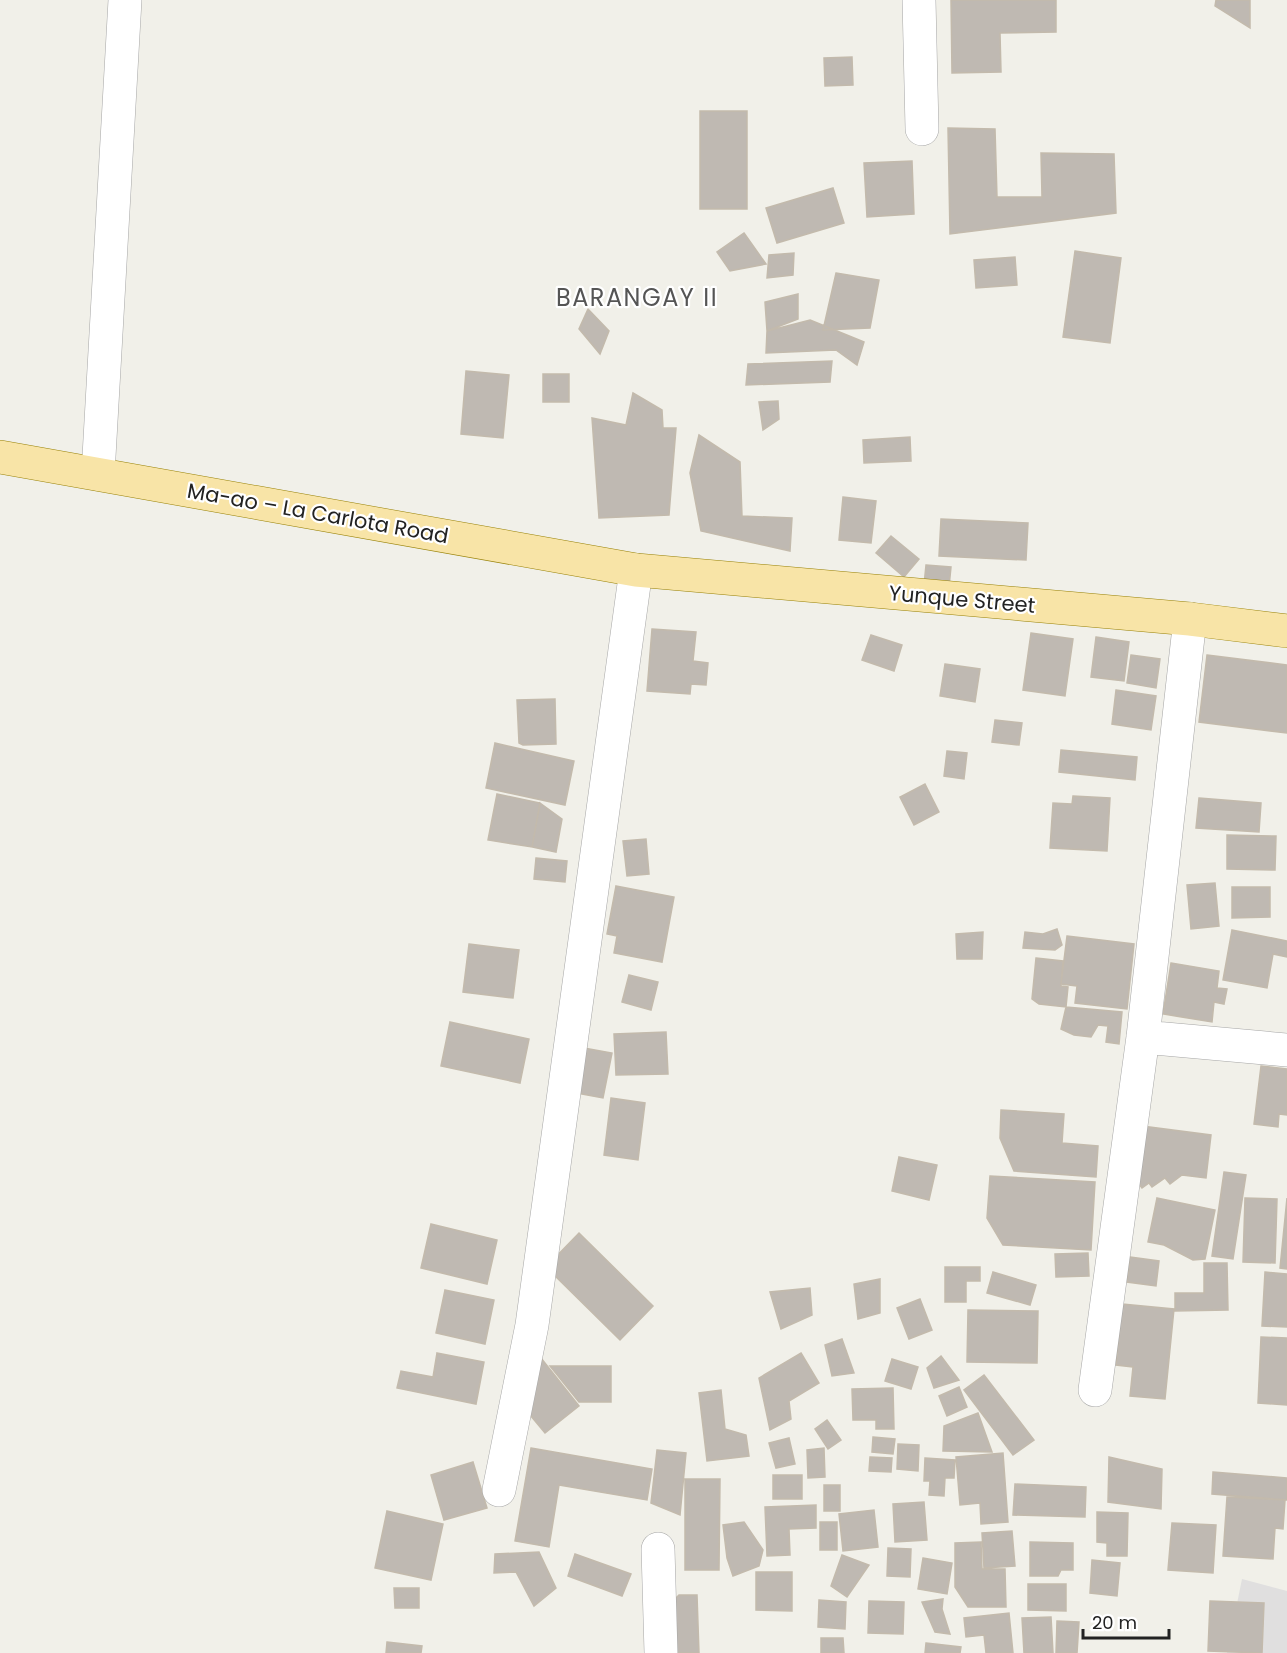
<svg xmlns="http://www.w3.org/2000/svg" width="1287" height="1653" viewBox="0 0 1287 1653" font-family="Poppins,sans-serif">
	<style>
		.residential { fill: #e0dfdf }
		.building { fill: #bfb9b2; stroke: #c3baac; stroke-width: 1.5 }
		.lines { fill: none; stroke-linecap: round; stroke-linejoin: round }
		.minor-casing { stroke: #a6a6a6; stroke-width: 34 }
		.major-casing { stroke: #988208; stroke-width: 34 }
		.minor { stroke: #fff; stroke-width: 33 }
		.major { stroke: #f8e4a7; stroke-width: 33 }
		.labels { text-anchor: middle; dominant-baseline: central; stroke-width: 4.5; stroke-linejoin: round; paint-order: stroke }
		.street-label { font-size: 21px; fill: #222; stroke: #fff }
		.quarter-label { font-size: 24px; letter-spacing: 1.5px; fill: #555; stroke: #fff }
	</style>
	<rect width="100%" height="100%" fill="#f1f0e9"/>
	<!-- residential -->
	<path class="residential" d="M1242 1579 1287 1591V1653H1227Z"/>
	<!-- building -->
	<path class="building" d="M951 0H1056V32L1000 33 1001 72 952 73Z
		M1216 0H1250V28L1215 6Z
		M852 57 853 85 825 86 824 58Z
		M700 111H747V209H700Z
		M948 128 995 129 997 197H1042L1041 153 1114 154 1116 213 950 234Z
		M912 161 914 214 867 217 864 163Z
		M833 188 844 223 777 243 766 208Z
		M744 233 766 264 730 271 717 252Z
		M1075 251 1121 258 1110 343 1063 337Z
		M794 253 793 275 767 278 769 255Z
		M1015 257 1017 285 976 288 974 260Z
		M836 273 879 280 870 328 823 330Z
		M798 294V319L767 331 765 302Z
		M588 309 609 331 600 354 579 329Z
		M810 320 864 342 857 365 836 350 766 353 767 331Z
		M832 361 830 382 746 385 748 364Z
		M466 371 509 375 503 438 461 434Z
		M543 374H569V402H543Z
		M633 393 662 410 663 428H676L669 515 599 518 592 418 626 425Z
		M778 401 779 419 763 430 759 402Z
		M699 435 740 462 742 516 792 518 790 551 701 531 690 473Z
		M910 437 911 461 864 463 863 440Z
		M843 497 876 501 871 543 839 540Z
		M941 519 1028 523 1026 560 939 556Z
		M891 536 919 559 904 577 876 553Z
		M926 565 951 567 949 587 924 585Z
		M652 629 696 632 693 661 708 663 706 685 691 684 690 694 647 691Z
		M1031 633 1073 639 1065 696 1023 690Z
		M871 635 902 645 894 671 862 660Z
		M1096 637 1129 642 1124 681 1091 677Z
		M1131 655 1160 659 1156 688 1127 683Z
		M1207 655 1287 665V733L1199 722Z
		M945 664 980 669 975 702 940 696Z
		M1116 690 1156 696 1151 730 1112 724Z
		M555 699 556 744 523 745 519 743 517 700Z
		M995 720 1022 723 1019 745 992 742Z
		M495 743 574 761 565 805 486 788Z
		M1061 750 1137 757 1135 780 1059 772Z
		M947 751 967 753 964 779 944 776Z
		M925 784 939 812 914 825 900 797Z
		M497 794 540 803 532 847 488 840Z
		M1073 796 1110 798 1107 851 1050 848 1053 803 1072 804Z
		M1199 798 1261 803 1259 832 1196 828Z
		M540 803 562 819 556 852 532 847Z
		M1227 835 1276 836 1275 870 1227 869Z
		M646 839 649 874 627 876 623 841Z
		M536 858 567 861 565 882 534 879Z
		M1215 883 1219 926 1191 929 1187 885Z
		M616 886 674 897 662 962 614 953 617 936 607 934Z
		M1232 887H1270V917L1232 918Z
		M1057 929 1062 945 1055 950 1023 948 1025 932 1043 934Z
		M1232 930 1287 941V957L1273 954 1267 988 1223 980Z
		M983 932 982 959H957L956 934Z
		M1067 936 1134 944 1127 1009 1075 1003 1077 986 1061 984Z
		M469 944 519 950 513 998 463 992Z
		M1036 958 1063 961 1061 986 1068 987 1066 1007 1039 1004 1032 999Z
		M1171 963 1219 971 1217 988 1227 989 1224 1004 1214 1002 1212 1022 1163 1014Z
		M629 975 658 982 651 1010 622 1002Z
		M1066 1007 1122 1012 1119 1044 1106 1042 1108 1026 1098 1025 1091 1037 1074 1035 1061 1029Z
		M450 1022 529 1039 520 1083 441 1066Z
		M666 1032 668 1074 616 1075 614 1034Z
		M573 1046 612 1053 603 1098 565 1091Z
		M1261 1066 1287 1069V1115L1279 1114 1278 1127 1254 1124Z
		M611 1098 645 1103 638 1160 604 1155Z
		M1001 1110 1064 1114 1062 1143 1098 1146 1096 1177 1014 1171 1000 1138Z
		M1142 1126 1211 1135 1206 1178 1182 1175 1170 1184 1165 1178 1152 1187 1149 1183 1142 1188 1136 1180Z
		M899 1157 937 1165 929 1200 892 1191Z
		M1224 1172 1246 1175 1233 1259 1212 1256Z
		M990 1176 1095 1182 1091 1250 1003 1245 987 1218Z
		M1157 1198 1215 1210 1205 1259 1193 1260 1164 1245 1148 1242Z
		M1245 1198 1277 1199 1275 1263 1243 1262Z
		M1287 1198V1269L1280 1268Z
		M431 1224 497 1240 487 1284 421 1268Z
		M579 1233 653 1306 620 1340 546 1267Z
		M1088 1253 1089 1276 1056 1277 1055 1254Z
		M1130 1257 1159 1261 1156 1286 1127 1282Z
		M1204 1263H1227L1228 1310 1175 1311V1293H1204Z
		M945 1267H980V1281H966V1302H945Z
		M993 1272 1036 1285 1030 1305 987 1293Z
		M1265 1272 1287 1274V1327L1262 1326Z
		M880 1279V1313L858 1319 854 1284Z
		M810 1288 812 1315 781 1329 770 1292Z
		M445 1290 494 1300 485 1344 436 1333Z
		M920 1299 932 1330 909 1339 897 1308Z
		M1122 1304 1174 1309 1165 1399 1130 1396 1133 1367 1116 1365Z
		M968 1310 1038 1311 1037 1363 967 1362Z
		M1261 1337 1287 1338V1405L1258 1403Z
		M842 1339 854 1373 832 1376 825 1345Z
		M437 1353 484 1362 476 1404 397 1388 401 1371 433 1377Z
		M537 1353 579 1406 545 1433 521 1404Z
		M801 1353 819 1383 789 1401 791 1419 770 1430 759 1378Z
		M941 1356 959 1380 934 1388 927 1368Z
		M892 1359 918 1367 911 1389 885 1381Z
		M550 1366H611V1402H579Z
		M984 1375 1034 1440 1013 1455 964 1390Z
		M959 1387 967 1407 947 1416 939 1396Z
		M893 1388 894 1429H876V1420H853L852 1389Z
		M721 1390 725 1429 746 1435 749 1456 707 1461 699 1393Z
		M978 1413 992 1452 943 1451 944 1426Z
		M827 1420 841 1440 828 1449 815 1429Z
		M873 1437 895 1439 893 1454 872 1452Z
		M789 1438 795 1464 776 1468 769 1443Z
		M898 1444 919 1445 918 1471 897 1469Z
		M531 1448 652 1469 647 1500 559 1485 549 1547 515 1541Z
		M824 1448 825 1477 808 1478 807 1450Z
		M657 1450 686 1453 680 1515 651 1503Z
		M1003 1453 1008 1522 981 1524 980 1503 960 1505 956 1457Z
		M870 1457 892 1458 891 1472 869 1471Z
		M1109 1457 1162 1469 1161 1509 1108 1502Z
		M925 1458 955 1460 954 1478H945L944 1496 929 1495 930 1481H924Z
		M473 1462 487 1508 444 1520 431 1475Z
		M1213 1472 1287 1478V1500L1212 1494Z
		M773 1475H802V1499H773Z
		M685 1479H720L719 1570H685Z
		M1015 1484 1086 1487 1085 1517 1013 1515Z
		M824 1485H840V1511H824Z
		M1227 1497 1285 1500 1283 1529 1275 1528 1273 1559 1223 1556Z
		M924 1502 927 1540 895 1542 893 1504Z
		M816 1505V1528L789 1529 790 1555 767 1556 765 1507Z
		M874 1510 878 1547 843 1551 839 1514Z
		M387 1511 443 1524 431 1580 375 1568Z
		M1097 1512 1128 1513 1127 1556H1107V1543L1097 1542Z
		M744 1522 763 1550 759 1566 733 1576 727 1558 723 1525Z
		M820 1522H837V1550H820Z
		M1172 1523 1216 1525 1213 1573 1168 1570Z
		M1012 1531 1015 1566 984 1568 982 1533Z
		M981 1542 982 1569H1005L1006 1607H968L955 1587V1543Z
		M1030 1542 1073 1543V1570H1061L1058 1576H1030Z
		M888 1548 911 1549 910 1577 887 1576Z
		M539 1552 556 1588 534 1606 516 1572 494 1573 495 1554Z
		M575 1554 631 1574 622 1596 568 1576Z
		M842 1555 869 1565 847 1597 831 1586Z
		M923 1558 952 1563 947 1594 918 1589Z
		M1092 1560 1120 1563 1117 1596 1090 1593Z
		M756 1572H792V1611L756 1610Z
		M1028 1584H1066V1611L1028 1610Z
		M394 1588H419V1608H395Z
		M679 1595H697L699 1653H668L667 1607Z
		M943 1599 942 1609 950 1634 935 1632 922 1602Z
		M819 1600 846 1602 845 1629 818 1627Z
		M869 1601 904 1602 903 1634 868 1633Z
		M1210 1601 1264 1603 1262 1653 1208 1651Z
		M1009 1613 1013 1653H986L984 1635 966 1637 964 1618Z
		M1051 1617 1053 1653H1024L1022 1618Z
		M1057 1621 1079 1622 1077 1653H1056Z
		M821 1638H843L844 1653H821Z
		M387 1642 422 1646 421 1653H386Z
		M926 1643 961 1647 960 1653H925Z"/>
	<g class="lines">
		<defs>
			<path id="minor" d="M919 0 922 129
				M98 474 125 0
				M1143 1037 1287 1050
				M1095 1390 1143 1037 1190 619
				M499 1490 532 1325 636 570
				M658 1549 661 1653"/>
			<path id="major" d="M0 457 636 570 1190 619 1287 631"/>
		</defs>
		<!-- minor casing -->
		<use href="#minor" class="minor-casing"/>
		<!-- major casing -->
		<use href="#major" class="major-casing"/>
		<!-- minor -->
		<use href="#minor" class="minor"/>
		<!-- major -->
		<use href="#major" class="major"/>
	</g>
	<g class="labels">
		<!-- street labels -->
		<g class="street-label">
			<text transform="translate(318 513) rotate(10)">Ma-ao – La Carlota Road</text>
			<text transform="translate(962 599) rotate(5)">Yunque Street</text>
		</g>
		<!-- quarter labels -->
		<g class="quarter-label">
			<text x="637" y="297">BARANGAY II</text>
		</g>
	</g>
	<!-- scale -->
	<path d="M1083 1629v9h86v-9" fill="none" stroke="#222222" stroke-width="3"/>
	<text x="1092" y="1629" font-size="18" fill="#222222" stroke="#ffffff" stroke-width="4.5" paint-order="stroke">20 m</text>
</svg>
